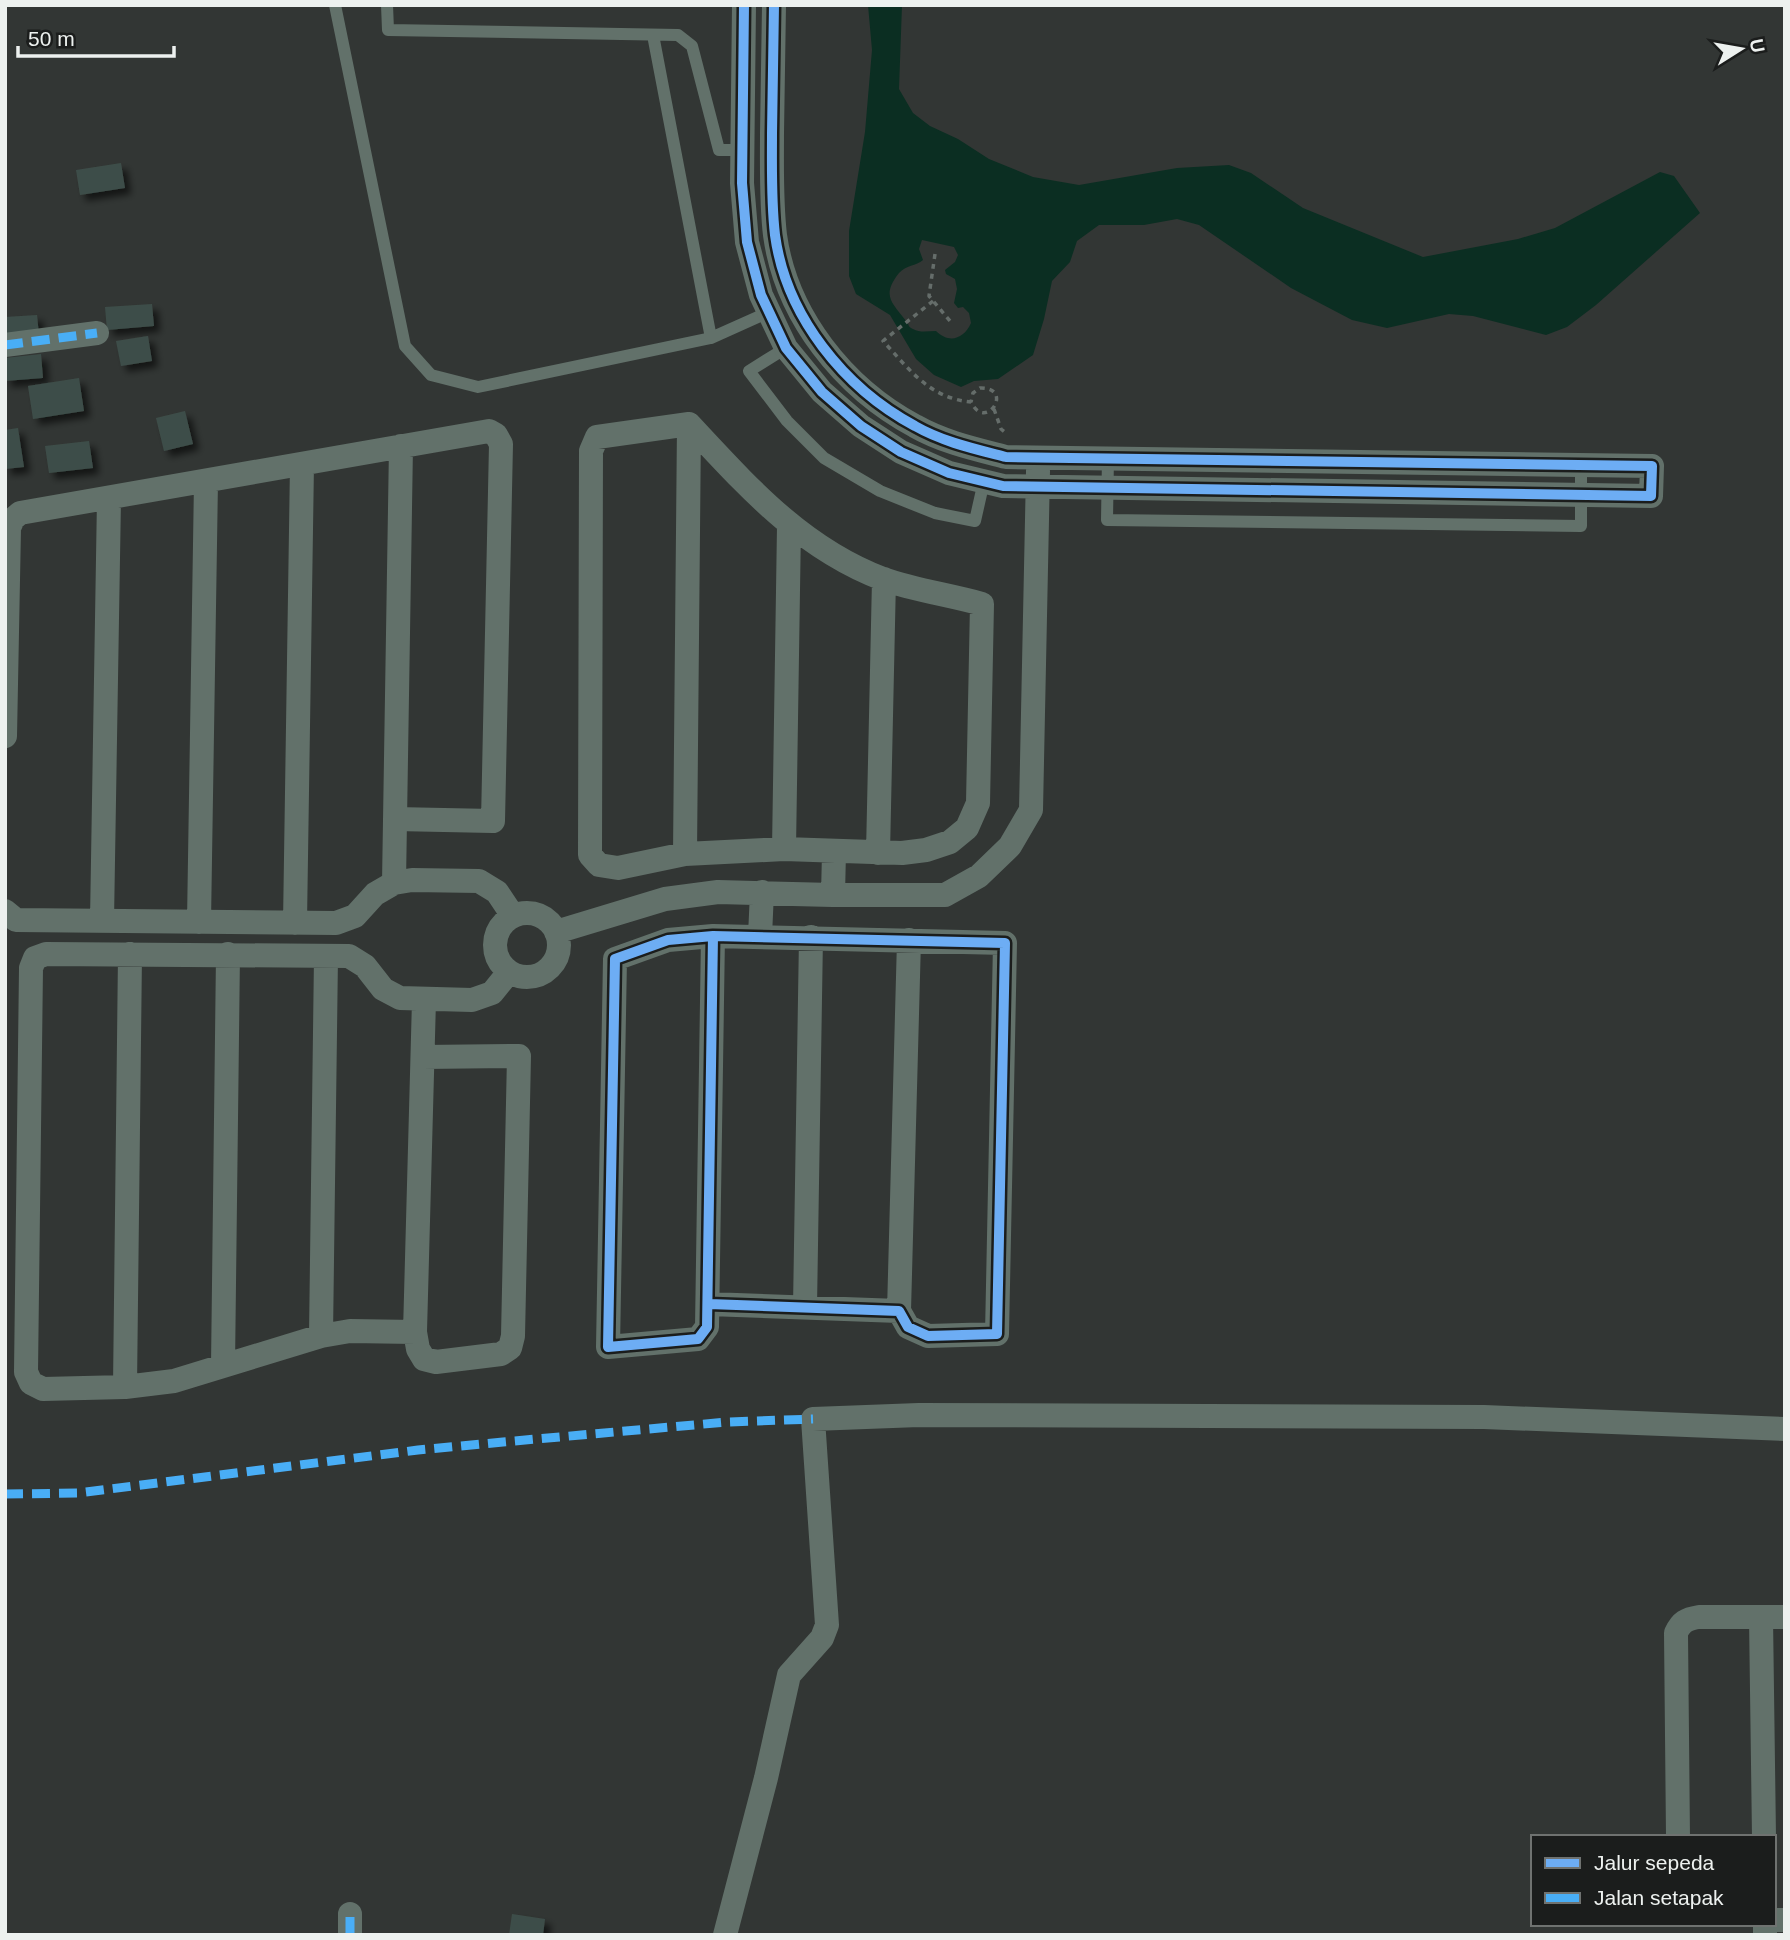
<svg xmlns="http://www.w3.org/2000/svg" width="1790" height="1940" viewBox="0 0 1790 1940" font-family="Arial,sans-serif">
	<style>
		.water { fill: #0b2e22; fill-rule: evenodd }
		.building { fill: #3e4e49; filter: url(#shadow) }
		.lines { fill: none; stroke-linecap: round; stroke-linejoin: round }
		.path { stroke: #656d6a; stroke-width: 3.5; stroke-dasharray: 5 5; stroke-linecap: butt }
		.lane { stroke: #62716a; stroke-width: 12 }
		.street { stroke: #62716a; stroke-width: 24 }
		.quiet { stroke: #49aef6; stroke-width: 9; stroke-dasharray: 18 9; stroke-linecap: butt }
		.cycleway-casing { stroke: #1b1d1c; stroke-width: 15 }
		.cycleway { stroke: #6dadf4; stroke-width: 10 }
	</style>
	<defs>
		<filter id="shadow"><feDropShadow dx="6" dy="6" stdDeviation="3.5" flood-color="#0009"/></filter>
	</defs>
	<rect width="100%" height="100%" fill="#323634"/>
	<!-- water -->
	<path class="water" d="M868 5H902L899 89 913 113 930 126 958 139 989 159 1033 177 1079 185 1177 168 1229 165 1251 173 1303 208 1423 257 1518 239 1555 228 1660 172 1674 176 1700 213 1596 305 1567 327 1546 335 1473 316 1449 314 1387 328 1352 320 1291 288 1199 225 1177 219 1144 225H1099L1077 241 1070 262 1052 281 1044 319 1033 355 998 379 974 381 961 387 934 375 916 359 890 315 856 294 849 276V231L865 132 872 50ZM922 240 954 247 958 255 955 262 945 270 946 274 955 279 957 289 954 303 958 308 963 307 969 313 971 323C964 339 949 344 936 331 928 331 920 333 913 329 908 327 910 326 906 321 892 302 881 296 899 273 906 265 916 266 923 260L919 249Z"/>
	<!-- building -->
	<path class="building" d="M121 163 125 188 80 195 76 170Z
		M152 304 154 326 107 330 105 307Z
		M37 315 39 335 5 338V317Z
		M148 336 152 361 121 366 116 341Z
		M41 354 43 378 5 381V358Z
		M79 378 84 411 33 419 28 386Z
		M185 411 193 444 164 451 156 418Z
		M18 428 24 467 5 469V430Z
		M89 441 93 468 49 473 45 446Z
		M512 1914 545 1919 543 1935H509Z"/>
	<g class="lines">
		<!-- path -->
		<path class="path" d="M935 254 929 296 950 321
			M933 301 883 341C909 369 929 398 971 402 986 433 1015 387 980 388L973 393 971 402
			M994 409 1001 429 1007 434"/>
		<!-- lane -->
		<path class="lane" d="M335 5 405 346 431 375 478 387 711 338 769 312
			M387 5 388 30 678 35 692 46 719 150H743
			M653 35 711 338
			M786 348 749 371 787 421 824 458 880 491 935 513 975 521 984 481
			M1108 457 1107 520 1581 526V465"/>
		<!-- street -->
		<path class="street" d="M744 5 742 183 747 242 761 295 786 348 822 392 861 426 901 452 949 473 1003 486 1651 496 1652 466 1006 457C975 449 943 442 915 426 844 388 786 316 775 235 771 201 772 167 772 133 773 91 773 48 774 5
			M5 345 97 333
			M689 424C747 486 801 548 883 579 914 590 950 595 982 604L978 803 967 828 950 842 926 850 902 853 784 849 685 854 618 868 599 865 590 855 591 451 597 437Z
			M5 736 9 528 13 519 20 513 489 431 496 435 501 444 493 821 395 819
			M784 849 789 526
			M878 853 884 579
			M685 854 689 424
			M394 883 401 446
			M833 895 834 852
			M5 911 16 920 336 923 355 916 375 894 394 883 412 880 479 881 497 892 513 916
			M495 945a32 32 0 1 1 64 0a32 32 0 1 1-64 0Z
			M102 921 109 498
			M199 922 206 481
			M295 923 302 464
			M556 932 665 899 718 892 833 895H945L979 876 1010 846 1031 810 1038 471
			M760 936 762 892
			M423 1057 519 1056 513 1336 510 1348 501 1354 436 1362 424 1359 418 1349 415 1332 350 1331 321 1336 174 1381 125 1387 43 1389 31 1383 26 1372 31 968 35 958 46 954 349 956 365 966 383 989 400 998 472 1000 492 993 509 972
			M709 1304 899 1311 908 1327 928 1336 997 1334 1005 943 713 936 668 940 615 959 608 1347 698 1339 707 1327 713 936
			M805 1307 811 937
			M899 1311 909 940
			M415 1332 424 1000
			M321 1336 326 956
			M223 1366 228 954
			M125 1387 130 954
			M1761 1617 1764 1837
			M1678 1837 1676 1633C1681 1622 1686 1619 1699 1617H1785
			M1774 1920H1785
			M1765 1924V1935
			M350 1935V1914
			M725 1935 766 1778 789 1675 822 1638 827 1625 813 1419 919 1415 1484 1417 1785 1429"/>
		<!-- quiet -->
		<path class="quiet" d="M5 345 97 333
			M5 1494 78 1493 418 1450 503 1442 727 1422 813 1419
			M350 1935V1914"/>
		<defs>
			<path id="cycleway" d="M744 5 742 183 747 242 761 295 786 348 822 392 861 426 901 452 949 473 1003 486 1651 496 1652 466 1006 457C975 449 943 442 915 426 844 388 786 316 775 235 771 201 772 167 772 133 773 91 773 48 774 5
				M709 1304 899 1311 908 1327 928 1336 997 1334 1005 943 713 936 668 940 615 959 608 1347 698 1339 707 1327 713 936"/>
		</defs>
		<!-- cycleway casing -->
		<use href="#cycleway" class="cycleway-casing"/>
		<!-- cycleway -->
		<use href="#cycleway" class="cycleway"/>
	</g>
	<!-- border -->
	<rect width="1790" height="1940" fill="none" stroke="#edf1ef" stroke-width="14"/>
	<!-- legend -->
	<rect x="1531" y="1835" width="245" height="91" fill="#1b1d1c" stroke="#6f7270" stroke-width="2"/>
	<rect x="1545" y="1858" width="35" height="10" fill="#6dadf4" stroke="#6f7270" stroke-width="2"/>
	<text x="1594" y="1870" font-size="21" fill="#edf1ef">Jalur sepeda</text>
	<rect x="1545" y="1893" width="35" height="10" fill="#49aef6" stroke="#6f7270" stroke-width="2"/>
	<text x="1594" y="1905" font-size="21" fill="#edf1ef">Jalan setapak</text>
	<!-- north arrow -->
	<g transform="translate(1741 49) rotate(79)" stroke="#1b1d1c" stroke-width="5" paint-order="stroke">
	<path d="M0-5L12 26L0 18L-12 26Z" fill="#edf1ef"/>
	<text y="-10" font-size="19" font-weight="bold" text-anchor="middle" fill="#edf1ef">U</text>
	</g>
	<!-- scale -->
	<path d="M18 46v10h156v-10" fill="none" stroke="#edf1ef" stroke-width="3.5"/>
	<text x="28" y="46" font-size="21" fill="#edf1ef" stroke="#1b1d1c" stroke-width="5" paint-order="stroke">50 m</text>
</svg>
